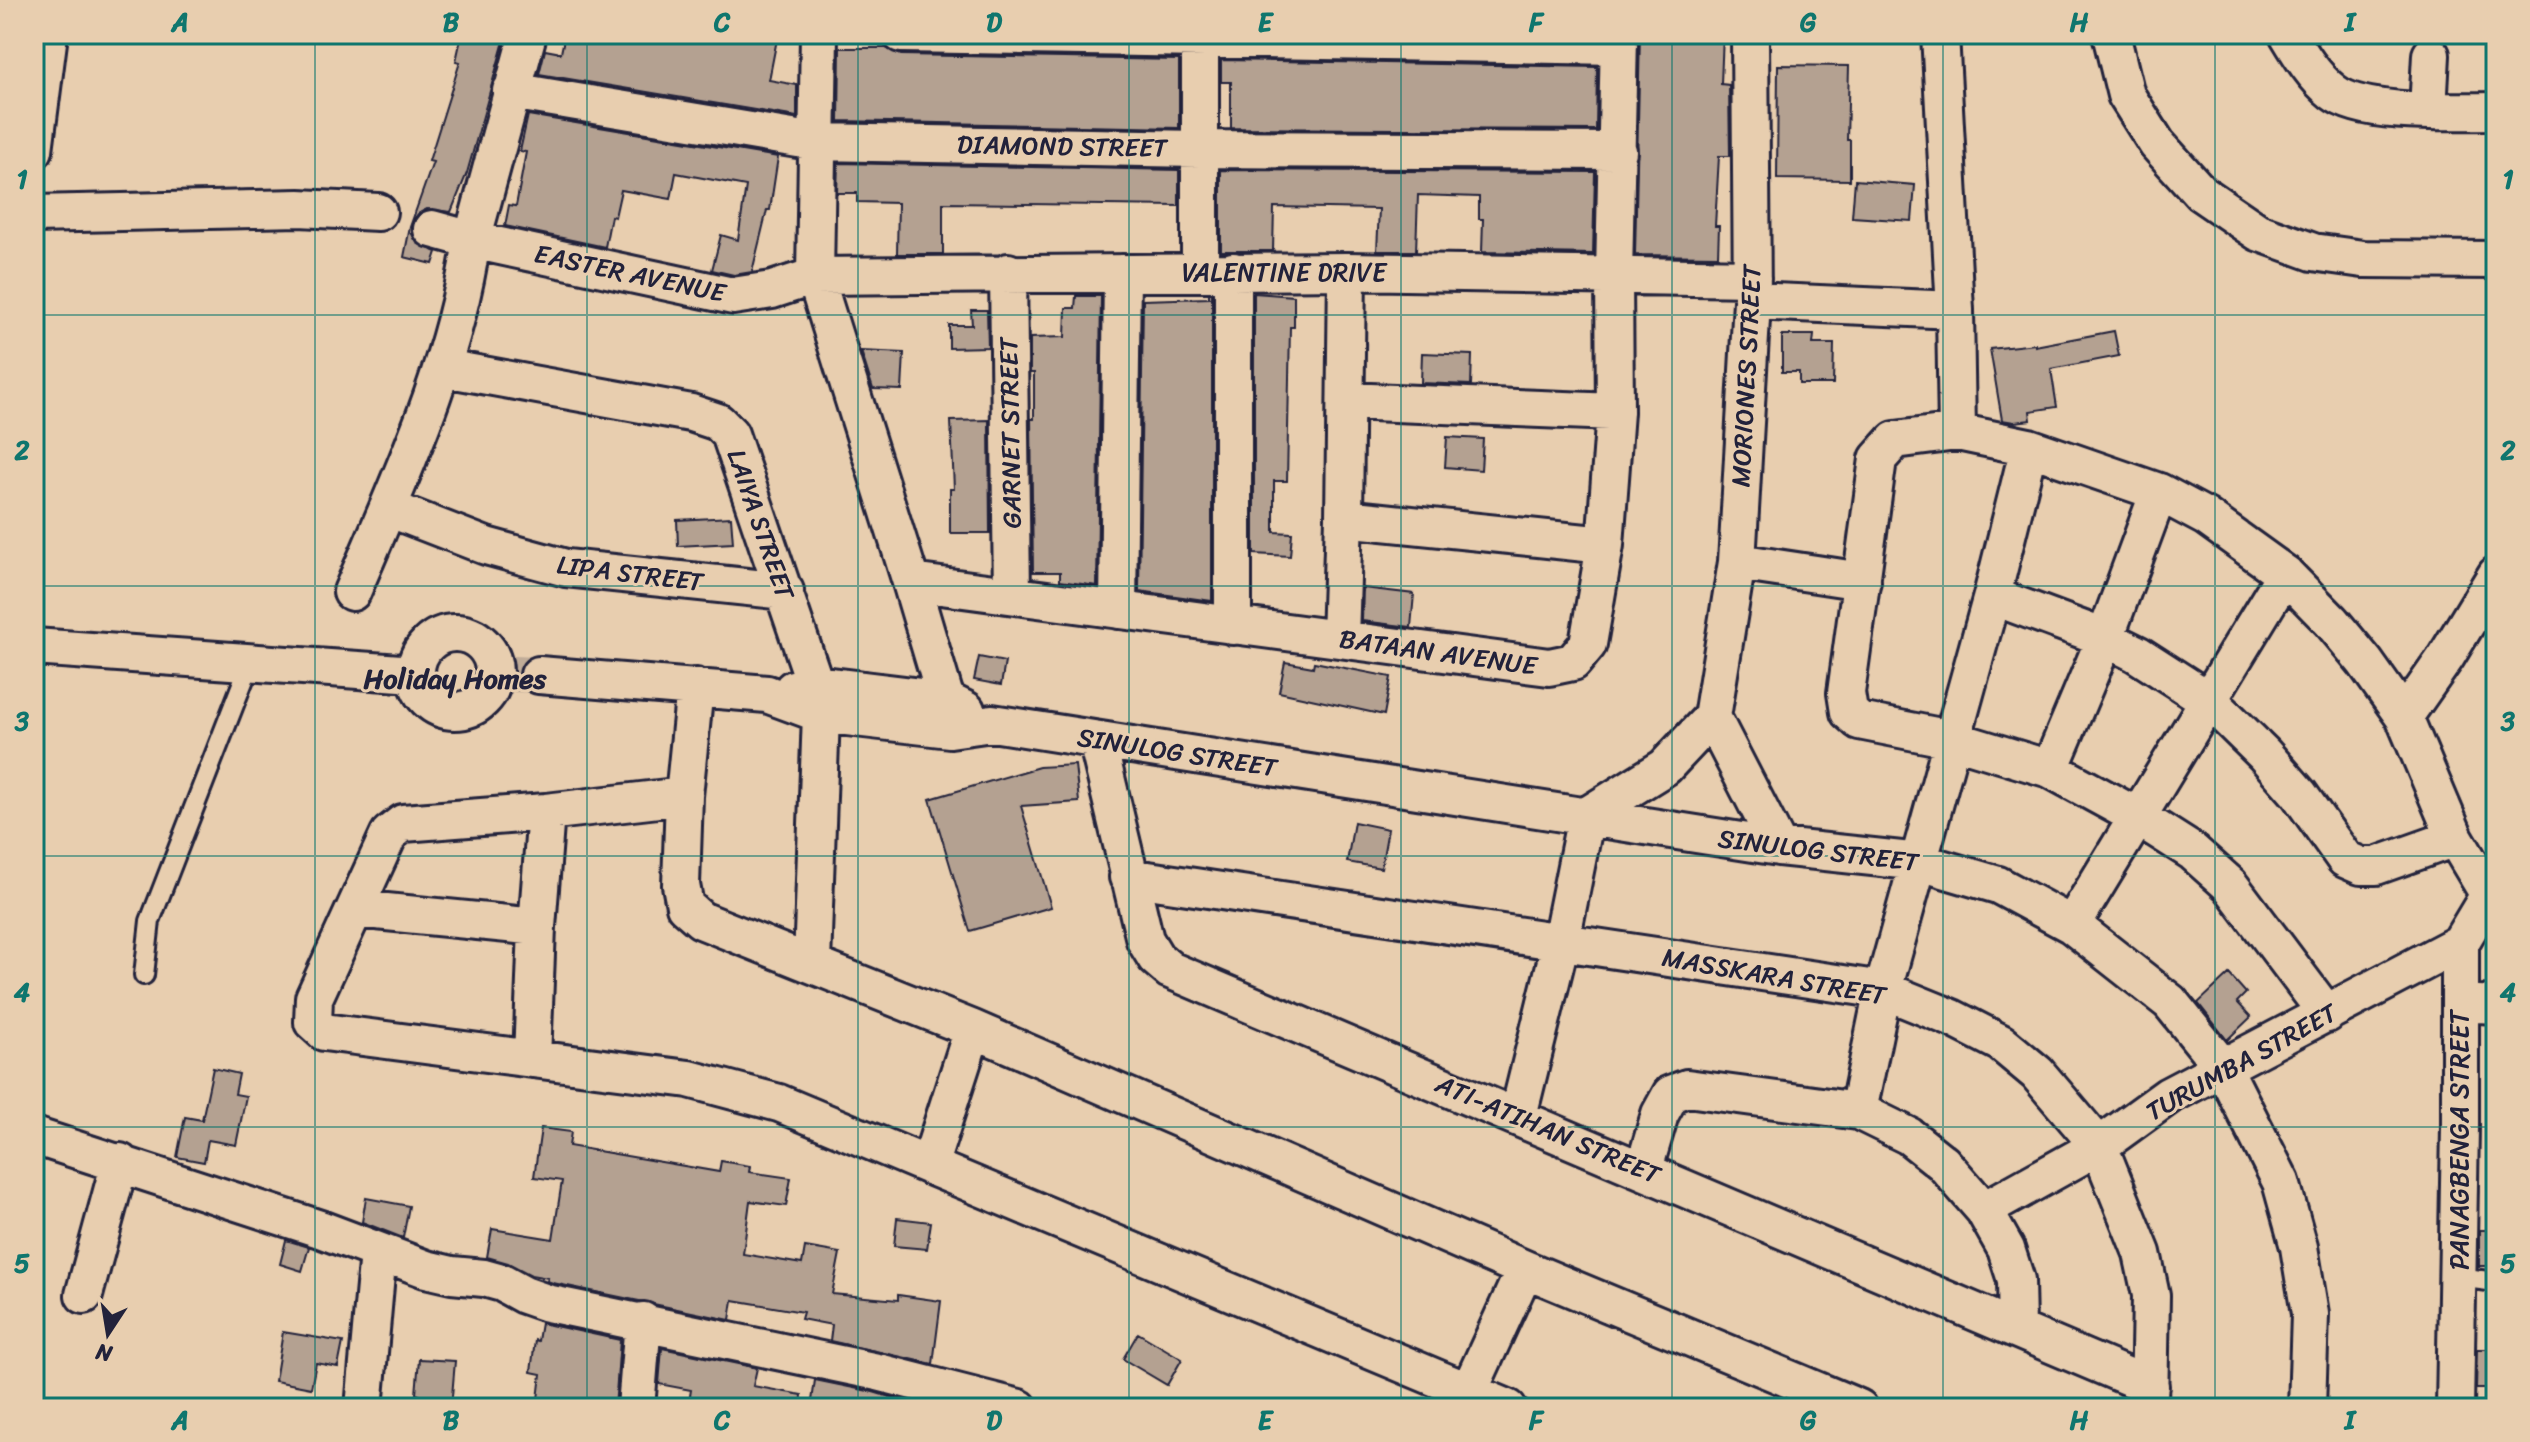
<svg xmlns="http://www.w3.org/2000/svg" width="2530" height="1442" viewBox="0 0 2530 1442" font-family="Sriracha,sans-serif">
	<style>
		.building { fill: #b4a191; stroke: #22223b; stroke-width: 2 }
		.lines { fill: none; stroke-linecap: round; stroke-linejoin: round }
		.minor-tunnel { stroke: #c0ac98; stroke-width: 36; stroke-dasharray: 36 18; stroke-linecap: butt }
		.service-casing { stroke: #22223b; stroke-width: 24 }
		.minor-casing { stroke: #22223b; stroke-width: 42 }
		.service { stroke: #e8ceaf; stroke-width: 18 }
		.minor { stroke: #e8ceaf; stroke-width: 36 }
		.grid { fill: none; stroke: #0f766e; stroke-width: 2; stroke-opacity: 0.55 }
		.labels { text-anchor: middle; dominant-baseline: central; stroke-width: 6; stroke-linejoin: round; paint-order: stroke }
		.street-label { font-size: 26px; fill: #22223b; stroke: #e8ceaf }
		.neighbourhood-label { font-size: 28px; font-weight: bold; fill: #22223b; stroke: #e8ceaf }
		.neatline { fill: none; stroke: #0f766e; stroke-width: 3 }
		.grid-label { font-size: 26px; text-anchor: middle; font-weight: bold; fill: #0f766e }
	</style>
	<rect width="100%" height="100%" fill="#e8ceaf"/>
	<filter id="ink" filterUnits="userSpaceOnUse"><feTurbulence type="fractalNoise" baseFrequency=".0125" numOctaves="2"/><feDisplacementMap in="SourceGraphic" scale="16" xChannelSelector="R" yChannelSelector="G"/><feConvolveMatrix kernelMatrix="1 2 1 2 8 2 1 2 1" color-interpolation-filters="sRGB"/></filter>
	<g filter="url(#ink)">
		<!-- building -->
		<path class="building" d="M462 34H506L467 173 451 212 427 209 418 214 412 223V234L417 243 437 252 433 264 404 257 410 227 433 162 429 161 460 62 456 61Z
			M565 34H778L769 80 797 85V117L539 74 545 50 561 53Z
			M1640 34H1723L1721 84 1729 85 1730 156H1719L1715 226H1719L1718 256 1635 255Z
			M840 48H886L901 55 1179 60V128L839 121Z
			M1221 60 1597 67 1596 130 1231 128V82H1221Z
			M1778 65 1849 66 1847 140H1850V180L1777 179Z
			M528 115 778 157 770 210H767L752 272 734 275 712 270 721 235 738 240 746 186 676 173 671 199 621 190 615 217 611 216 605 247 505 226 509 205 516 206 526 152 520 151Z
			M838 163 1179 170V206L943 203V254H897L898 203 857 202V193H837Z
			M1221 170 1595 172 1593 254 1482 252 1483 219H1479V197L1418 195 1416 251H1377L1379 209 1274 207 1273 251H1221Z
			M1855 180 1915 185 1912 221 1852 217Z
			M1209 293H1212V601L1139 591 1143 300 1209 298Z
			M1254 293 1294 296V327H1290L1287 481H1274V532L1292 533 1290 556 1254 554Z
			M1076 296H1101L1097 586 1060 581V572H1033L1031 419H1034V373H1030V338L1065 337 1066 308H1075Z
			M971 310H987L988 347 949 348V325H972Z
			M2114 331 2119 356 2051 369 2057 407 2030 411 2031 420 2014 422 2002 420 1990 349 2035 344V346Z
			M1782 335H1814L1813 344H1834L1833 384H1799V372H1782Z
			M861 351 904 353 902 390 873 389Z
			M1422 353 1472 355 1471 385 1421 383Z
			M989 420 990 533H950V489H954L951 421Z
			M1447 437 1483 439 1481 470 1445 467Z
			M731 517 733 543 678 546 677 520Z
			M1363 588 1414 594 1411 627 1362 621Z
			M979 657 1005 662 1001 685 974 680Z
			M1285 662 1313 667 1314 662 1391 677 1384 715 1279 692Z
			M1075 765 1079 802 1021 806 1051 907 970 931 930 799 1039 767Z
			M1354 822 1388 829 1381 868 1347 862Z
			M2229 974 2246 993 2237 1002 2251 1017 2227 1040 2198 1003Z
			M213 1068 239 1074 235 1094 246 1096 236 1145 208 1140 204 1162 177 1157 185 1117 202 1120Z
			M541 1128 571 1132 569 1146 719 1172 721 1161 750 1166 749 1172 791 1178 786 1206 750 1201 743 1254 802 1264 805 1247 840 1253 832 1294 898 1300V1295L941 1301 933 1364 830 1341 832 1325 801 1319 803 1312 733 1300 730 1320 553 1283 547 1281 548 1278 531 1275 508 1263 487 1257 492 1229 553 1239 562 1181 534 1177Z
			M366 1198 409 1206 403 1238 362 1222Z
			M897 1218 931 1222 927 1249 894 1246Z
			M2479 1230H2496V1266H2479Z
			M286 1240 309 1247 302 1271 280 1264Z
			M541 1323 620 1340 615 1408H537L541 1374 531 1372 535 1340 538 1341Z
			M283 1332 343 1342 338 1367 316 1363 311 1388 275 1381Z
			M1138 1333 1182 1359 1167 1385 1123 1359Z
			M662 1348 757 1368 753 1386 802 1395 801 1408H688L691 1390 659 1384Z
			M2477 1349H2496V1389H2476Z
			M419 1359 455 1361 451 1408H418L419 1395 416 1394Z
			M815 1380 873 1392 927 1408H811Z"/>
		<g class="lines">
			<!-- minor-tunnel -->
			<path class="minor-tunnel" d="M513 674 539 675"/>
			<defs>
				<path id="service" d="M144 975 150 921 251 661
					M2458 1277 2496 1282"/>
				<path id="minor" d="M528 34 472 240 733 296 772 290 815 276 911 582 946 700 950 729
					M819 34 815 276 1347 271 1752 278
					M901 34 1619 46
					M1200 34V271
					M1750 34 1752 301 1737 562 1712 717 1779 847
					M1940 34 1955 310 1957 432
					M2111 34 2126 95 2157 144 2201 193 2258 232 2313 252 2363 259 2496 260
					M2288 34C2300 54 2314 77 2333 92 2363 116 2456 111 2496 111
					M511 91 816 142 1199 149 1618 151
					M2428 110 2431 55
					M34 150 49 34
					M34 214 299 208 378 212
					M1233 271V626
					M1008 272 1012 595
					M1752 301 1955 310
					M444 368 691 413 718 422 730 434 815 684 821 714 812 963
					M1346 401 1615 412
					M388 508 486 546 566 568 785 591
					M1344 518 1605 545
					M1737 562 1862 581
					M911 582 1549 667 1573 662 1588 644 1605 545 1615 412 1614 277 1619 34
					M352 592C401 476 454 365 472 240L432 229
					M1992 596 2105 638 2137 654 2210 701 2264 754 2299 794 2345 859 2361 866H2376L2455 838
					M1118 610 1122 273
					M416 672a39 39 0 1 1 78 0a39 39 0 1 1-78 0Z
					M1340 638 1344 518 1347 271
					M34 647 415 674
					M539 675 767 694 821 714 950 729 992 723 1779 847 1920 862 1998 885 2072 925 2170 1002 2224 1069 2281 1182 2299 1247 2310 1314 2307 1408
					M695 687 684 796 681 885 685 906 701 920 973 1029 1525 1269 1859 1408
					M793 689 815 684 946 700 966 710
					M2404 717 2446 657 2496 575
					M1097 740 1145 940 1156 958 1170 970 2150 1386
					M2050 769 2105 638 2159 492
					M684 796 546 812 403 823 389 834 314 998 313 1022 324 1032 689 1079 779 1103 1508 1408
					M1128 877 1883 990 1952 1018 2001 1043 2037 1073 2099 1146 2142 1253 2151 1295 2149 1408
					M356 909 537 927
					M2072 925 2285 574
					M2460 1003 2496 1005
					M2327 1014 2230 885 2193 852 2138 817 2050 769 1951 739 1859 721 1849 712 1846 693 1878 459 1895 440 1957 432 2029 447 2159 492 2206 517 2285 574 2331 621 2365 662 2404 717 2455 838 2489 895
					M532 1059 537 927 546 812
					M1858 1111 1883 990 1992 596 2029 447
					M1518 1116 1561 941 1586 816 1665 767 1712 717
					M34 1136 320 1229 426 1269 452 1275 484 1278 502 1283 524 1295 547 1303 878 1372 1019 1408
					M929 1166 973 1029
					M1644 1169 1660 1114 1671 1094 1687 1088 1858 1111 1909 1136 1943 1163 1984 1210 2006 1249 2016 1280 2017 1328
					M1984 1210 2099 1146 2168 1096 2460 943
					M84 1295 120 1162
					M1469 1391 1525 1269
					M364 1408 378 1252
					M636 1408 643 1321
					M2455 1408 2460 1127V943L2496 883"/>
			</defs>
			<!-- service casing -->
			<use href="#service" class="service-casing"/>
			<!-- minor casing -->
			<use href="#minor" class="minor-casing"/>
			<!-- service -->
			<use href="#service" class="service"/>
			<!-- minor -->
			<use href="#minor" class="minor"/>
		</g>
	</g>
	<!-- grid -->
	<path class="grid" d="M315 34V1408M587 34V1408M858 34V1408M1129 34V1408M1401 34V1408M1672 34V1408M1943 34V1408M2215 34V1408M34 315H2496M34 586H2496M34 856H2496M34 1127H2496"/>
	<g class="labels">
		<!-- street labels -->
		<g class="street-label">
			<text transform="translate(1062 146) rotate(1)">DIAMOND STREET</text>
			<text x="1284" y="272">VALENTINE DRIVE</text>
			<text transform="translate(630 273) rotate(12)">EASTER AVENUE</text>
			<text transform="translate(1746 376) rotate(-87)">MORIONES STREET</text>
			<text transform="translate(1010 433) rotate(-91)">GARNET STREET</text>
			<text transform="translate(761 524) rotate(71)">LAIYA STREET</text>
			<text transform="translate(630 573) rotate(7)">LIPA STREET</text>
			<text transform="translate(1438 652) rotate(8)">BATAAN AVENUE</text>
			<text transform="translate(1177 752) rotate(9)">SINULOG STREET</text>
			<text transform="translate(1818 850) rotate(7)">SINULOG STREET</text>
			<text transform="translate(1774 976) rotate(10)">MASSKARA STREET</text>
			<text transform="translate(2241 1062) rotate(-29)">TURUMBA STREET</text>
			<text transform="translate(1548 1129) rotate(23)">ATI-ATIHAN STREET</text>
			<text transform="translate(2459 1140) rotate(-90)">PANAGBENGA STREET</text>
		</g>
		<!-- neighbourhood labels -->
		<g class="neighbourhood-label">
			<text x="455" y="678">Holiday Homes</text>
		</g>
	</g>
	<!-- margin -->
	<rect width="2530" height="1442" fill="none" stroke="#e8ceaf" stroke-width="88"/>
	<!-- north arrow -->
	<g transform="translate(108 1334) rotate(192)" stroke="#e8ceaf" stroke-width="6" paint-order="stroke">
	<path d="M0-6L14 30L0 20L-14 30Z" fill="#22223b"/>
	<text y="-12" font-size="22" font-weight="bold" text-anchor="middle" fill="#22223b">N</text>
	</g>
	<rect x="44" y="44" width="2442" height="1354" class="neatline"/>
	<g class="grid-label">
		<text x="180" y="31">A</text>
		<text x="451" y="31">B</text>
		<text x="722" y="31">C</text>
		<text x="994" y="31">D</text>
		<text x="1265" y="31">E</text>
		<text x="1536" y="31">F</text>
		<text x="1808" y="31">G</text>
		<text x="2079" y="31">H</text>
		<text x="2350" y="31">I</text>
		<text x="22" y="188">1</text>
		<text x="2508" y="188">1</text>
		<text x="22" y="459">2</text>
		<text x="2508" y="459">2</text>
		<text x="22" y="730">3</text>
		<text x="2508" y="730">3</text>
		<text x="22" y="1001">4</text>
		<text x="2508" y="1001">4</text>
		<text x="22" y="1272">5</text>
		<text x="2508" y="1272">5</text>
		<text x="180" y="1429">A</text>
		<text x="451" y="1429">B</text>
		<text x="722" y="1429">C</text>
		<text x="994" y="1429">D</text>
		<text x="1265" y="1429">E</text>
		<text x="1536" y="1429">F</text>
		<text x="1808" y="1429">G</text>
		<text x="2079" y="1429">H</text>
		<text x="2350" y="1429">I</text>
	</g>
</svg>
